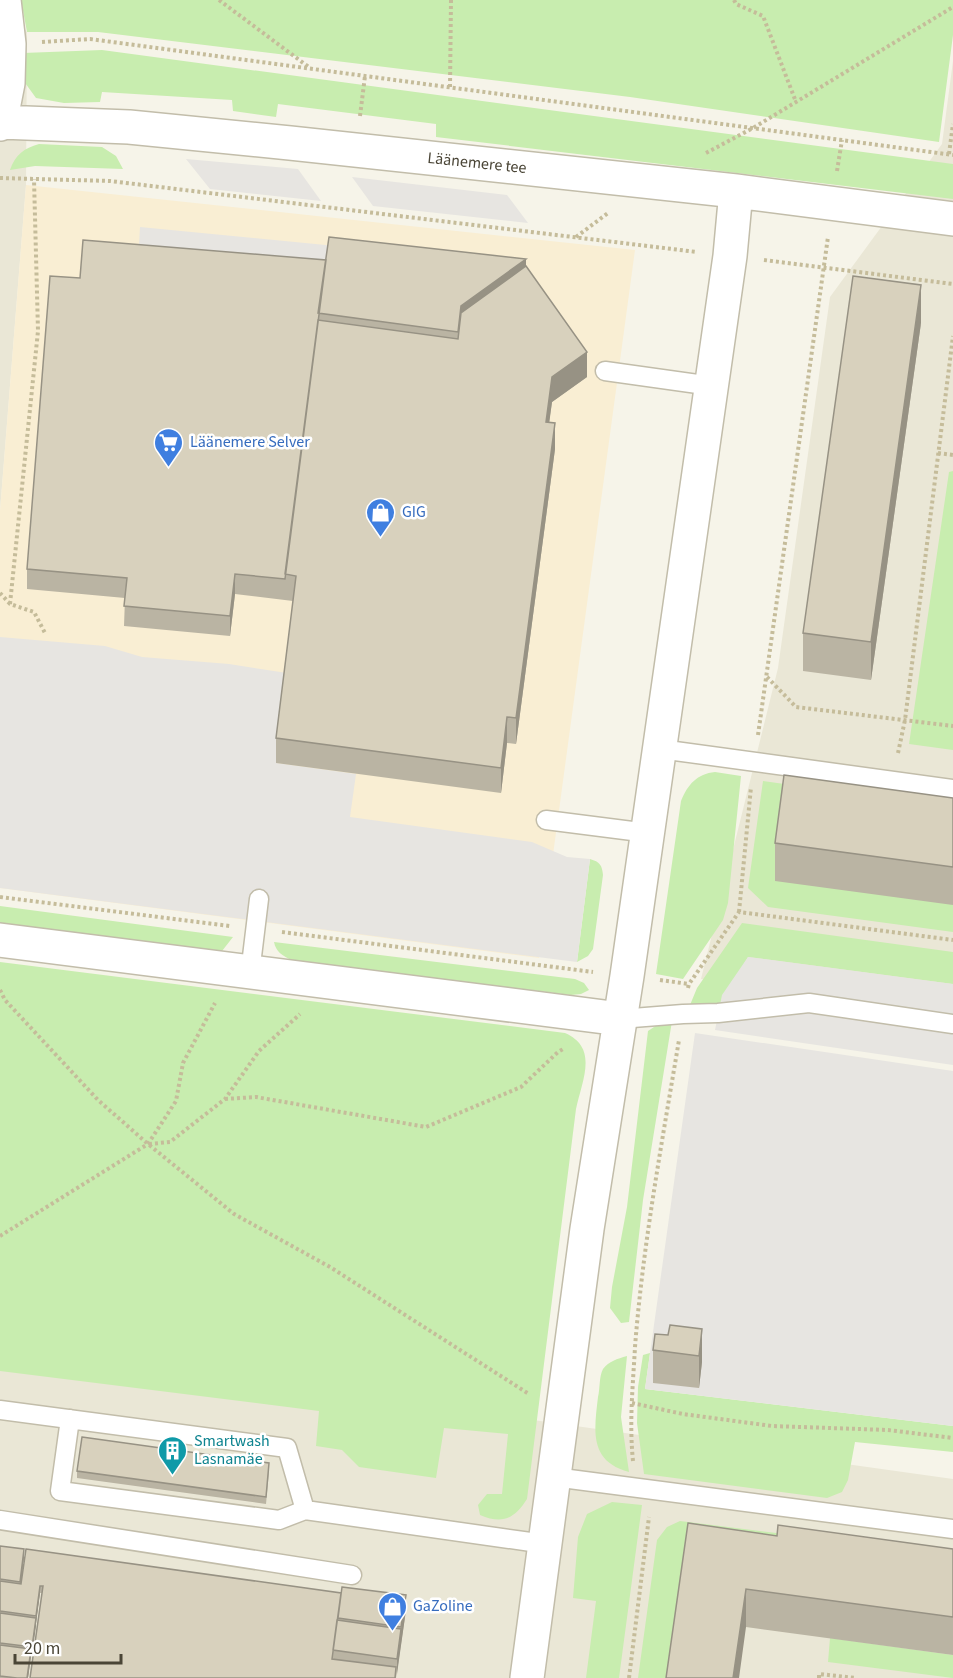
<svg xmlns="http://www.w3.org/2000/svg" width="953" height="1678" viewBox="0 0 953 1678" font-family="'Source Sans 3',sans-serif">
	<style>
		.residential { fill: #eae7d6 }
		.commercial { fill: #f9eed3 }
		.green { fill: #c8edaf }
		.parking { fill: #e7e5e1 }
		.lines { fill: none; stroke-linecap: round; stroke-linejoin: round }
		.service-casing { stroke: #c2bdaa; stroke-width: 21 }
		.minor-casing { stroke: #c2bdaa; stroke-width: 36 }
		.path { stroke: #c5bc9a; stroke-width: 4; stroke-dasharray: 3 3; stroke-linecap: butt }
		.service { stroke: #fff; stroke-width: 18 }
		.minor { stroke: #fff; stroke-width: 33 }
		.wall { fill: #bab4a3 }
		.shaded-wall { fill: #979284 }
		.building { fill: #d8d1bd; stroke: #979284; stroke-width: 1.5 }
		.labels { text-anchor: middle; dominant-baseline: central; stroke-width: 5; stroke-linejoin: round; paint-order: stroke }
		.street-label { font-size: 16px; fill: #4a4536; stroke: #fff }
		.shop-label { font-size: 16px; fill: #366cbe; stroke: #fff; text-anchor: start }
		.culture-label { font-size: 16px; fill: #0d838f; stroke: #fff; text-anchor: start }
	</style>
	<rect width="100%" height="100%" fill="#f6f4e9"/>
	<!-- residential -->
	<path class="residential" d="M0 0 27 32 26 185 0 511Z
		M953 61V1018L701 979 778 668 830 297 942 144Z
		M0 1345 953 1479V1678H0Z"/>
	<!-- commercial -->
	<path class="commercial" d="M26 185 635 250 539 958 0 888V511Z"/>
	<!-- green -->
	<path class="green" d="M21 0H953V35L939 142 630 97 98 32H27Z
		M102 50 953 164V199L436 137V124L278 104 276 117 233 111 232 100 102 92 100 102 64 103 36 98 23 80V53Z
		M39 144 102 147 116 156 123 169 35 166 10 170C15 155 24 148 39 144Z
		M953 471V750L909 744 949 472Z
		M715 772 741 776 728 903 723 920 683 979 656 974 681 801C688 784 697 774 715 772Z
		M763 781 827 790 953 905V932L768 907 748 888Z
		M590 859C600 862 602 865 603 875L593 949 588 956 577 962Z
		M0 906 233 937 222 951 0 924Z
		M742 923 953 952V984L748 957 720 1006 690 1005 697 988Z
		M274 942 575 979 584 983 589 990 581 994 571 995 291 960C282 955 276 952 274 942Z
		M0 962 565 1033C599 1048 582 1080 576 1109L527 1499C515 1518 503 1525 480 1515L478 1505 487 1494H502L508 1434 444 1428 436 1478 359 1467 342 1450 316 1446 319 1411 0 1371Z
		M672 1021 643 1200 629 1322 621 1323 610 1308 612 1287 627 1207 648 1031 660 1023Z
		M650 1353 645 1389 953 1426V1452L855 1442 848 1480 842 1492 827 1498 644 1474 637 1423 638 1387 643 1355Z
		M627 1356 621 1417 629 1472C589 1461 594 1431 598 1397 600 1389 599 1376 603 1369 609 1361 617 1359 627 1356Z
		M612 1502 642 1505 619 1678H586L596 1601 573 1598 578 1537 587 1514Z
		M680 1521 816 1538 672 1678H638L657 1540 667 1527Z
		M830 1638 953 1655V1678L828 1662Z"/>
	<!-- parking -->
	<path class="parking" d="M186 159 298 169 321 201 210 189Z
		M352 177 507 195 528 223 373 206Z
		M140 227 346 247 345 264 139 245Z
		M0 637 105 646 142 657 229 664 287 673 276 763 356 774 350 817 532 842 567 857 590 859 577 962 0 888Z
		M748 957 953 984V1065L715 1030 722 995Z
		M695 1033 953 1071V1426L645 1389Z"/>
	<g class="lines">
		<defs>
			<path id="service" d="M605 371 712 386
				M660 749 953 789
				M546 820 648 833
				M250 973 259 899
				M620 1019 683 1014 718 1013 809 1003 953 1024
				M0 1410 287 1448 305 1510 545 1544
				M70 1419 60 1491 279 1520 305 1510
				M554 1477 953 1529
				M0 1520 352 1575"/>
			<path id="minor" d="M0 122 129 127 290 143 736 191 953 219
				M0 124 8 83 9 44 4 0
				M0 940 620 1019
				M527 1678 587 1229 627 976 730 256 736 191"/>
		</defs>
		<!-- service casing -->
		<use href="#service" class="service-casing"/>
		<!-- minor casing -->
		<use href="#minor" class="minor-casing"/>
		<!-- path -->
		<path class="path" d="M219 0 310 68
			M734 0 736 4 763 16 796 102
			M42 42 90 39 953 155
			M450 87 451 0
			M360 116 365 76
			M706 153 753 128 953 7
			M949 154 953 124
			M837 171 842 140
			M0 178 110 181 697 252
			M576 237 608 213
			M764 260 953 284
			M938 453 953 455
			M0 593 10 604 34 612 45 633
			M10 604 38 331 34 179
			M767 677 796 707 953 726
			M758 735 828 237
			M898 753 905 720 953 336
			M0 897 230 926
			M739 912 751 787
			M282 932 593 972
			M660 980 689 984
			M688 988 689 984 739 912 953 940
			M0 990 5 1000 98 1100 148 1144 234 1214 330 1267 529 1394
			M225 1099 256 1097 426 1127 521 1087 558 1052 565 1048
			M149 1144 170 1142 225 1099 259 1051 300 1014
			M0 1236 148 1144 176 1101 183 1063 215 1003
			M632 1403 683 1414 772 1426 888 1430 953 1438
			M633 1461C629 1422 633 1385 635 1347 643 1244 662 1142 679 1040
			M629 1678 649 1517
			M819 1678V1674L856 1678"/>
		<!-- service -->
		<use href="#service" class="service"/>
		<!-- minor -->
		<use href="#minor" class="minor"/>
	</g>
	<!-- wall -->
	<path class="wall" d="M326 260 526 266 587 377 552 402 549 422 555 449 516 744 507 743 501 793 276 763V738L293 601 235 594 230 636 124 626 125 598 27 589V569L80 278Z
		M921 323 871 680 803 671V633Z
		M953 798V905L775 881V843Z
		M702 1329V1362L699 1388 653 1383V1350L668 1335Z
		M77 1471H269L266 1504 77 1478Z
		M777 1536 953 1549V1655L746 1627 666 1678Z
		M0 1546 24 1557 20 1584 406 1610 396 1678H30L42 1593H40L28 1678H0Z"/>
	<!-- shaded-wall -->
	<path class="shaded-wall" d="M526 259V291L458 364V332L461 306Z
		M921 285V323L871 680V642Z
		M587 352V377L552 402 546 447V422L552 377Z
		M555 423V449L516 744V718Z
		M235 574V594L230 636V616Z
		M507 717V743L501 793V768Z
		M702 1329V1362L699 1388V1356Z
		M24 1549V1557L20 1589V1582Z
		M40 1586V1593L36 1624V1616Z
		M746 1589V1627L739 1678H733Z
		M406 1595V1610L397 1674V1659Z
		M36 1618V1626L32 1655V1647Z
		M31 1649V1656L28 1678H27Z"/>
	<!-- building -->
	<path class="building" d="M329 237 526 259 461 306 458 332 318 313Z
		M83 240 326 260 285 579 235 574 230 616 124 606 127 578 27 569 50 276 80 278Z
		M526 266 587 352 552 377 546 422 555 423 516 718 507 717 501 768 276 738 296 576 285 574 318 320 458 339 461 313Z
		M853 276 921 285 871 642 803 633Z
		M784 775 953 798V867L775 843Z
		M670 1325 702 1329 699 1356 653 1350 655 1334 668 1335Z
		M82 1437 269 1463 266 1497 77 1471Z
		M688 1523 777 1536 778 1525 953 1549V1617L746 1589 733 1678H666Z
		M0 1546 24 1549 20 1582 0 1579Z
		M26 1549 341 1593 332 1659 396 1667 395 1678H30L43 1586H40L36 1616 0 1611V1581L21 1584Z
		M342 1587 406 1595 401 1627 338 1618Z
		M0 1613 36 1618 32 1647 0 1643Z
		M337 1620 401 1629 397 1659 333 1650Z
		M0 1645 31 1649 27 1678H17L0 1676Z"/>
	<!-- icons -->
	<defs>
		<symbol id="supermarket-pin" viewBox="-11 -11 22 30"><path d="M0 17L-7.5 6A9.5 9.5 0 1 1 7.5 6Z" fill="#3f7fe0" stroke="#fff"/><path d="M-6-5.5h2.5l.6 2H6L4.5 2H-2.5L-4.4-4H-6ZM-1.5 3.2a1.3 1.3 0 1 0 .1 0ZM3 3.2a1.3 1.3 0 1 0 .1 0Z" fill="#fff"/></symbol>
		<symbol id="shop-pin" viewBox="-11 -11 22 30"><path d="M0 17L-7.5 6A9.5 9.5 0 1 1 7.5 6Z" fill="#3f7fe0" stroke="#fff"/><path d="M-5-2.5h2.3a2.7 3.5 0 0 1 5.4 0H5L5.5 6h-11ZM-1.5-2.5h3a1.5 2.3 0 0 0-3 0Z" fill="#fff"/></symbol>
		<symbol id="building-pin" viewBox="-11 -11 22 30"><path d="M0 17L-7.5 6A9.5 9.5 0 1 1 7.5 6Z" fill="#0f9aa8" stroke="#fff"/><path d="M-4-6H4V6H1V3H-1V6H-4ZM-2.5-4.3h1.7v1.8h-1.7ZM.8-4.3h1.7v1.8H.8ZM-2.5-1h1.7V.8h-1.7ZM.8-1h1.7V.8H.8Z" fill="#fff"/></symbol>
	</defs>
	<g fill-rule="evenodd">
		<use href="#supermarket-pin" x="152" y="426" width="33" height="45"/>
		<use href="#shop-pin" x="364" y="496" width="33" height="45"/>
		<use href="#building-pin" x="156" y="1434" width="33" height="45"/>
		<use href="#shop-pin" x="376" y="1590" width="33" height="45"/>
	</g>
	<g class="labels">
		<!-- street labels -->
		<g class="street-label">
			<text transform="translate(477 163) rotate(6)">Läänemere tee</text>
		</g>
		<!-- shop labels -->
		<g class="shop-label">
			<text x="190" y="442">Läänemere Selver</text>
			<text x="402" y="512">GIG</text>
			<text x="413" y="1606">GaZoline</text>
		</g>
		<!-- culture labels -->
		<g class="culture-label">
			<text x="194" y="1441">Smartwash<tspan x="194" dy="18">Lasnamäe</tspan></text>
		</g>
	</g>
	<!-- scale -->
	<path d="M15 1654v9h106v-9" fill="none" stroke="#4a4536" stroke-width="3"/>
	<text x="24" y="1654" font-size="18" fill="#4a4536" stroke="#ffffff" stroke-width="4.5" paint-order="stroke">20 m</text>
</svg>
